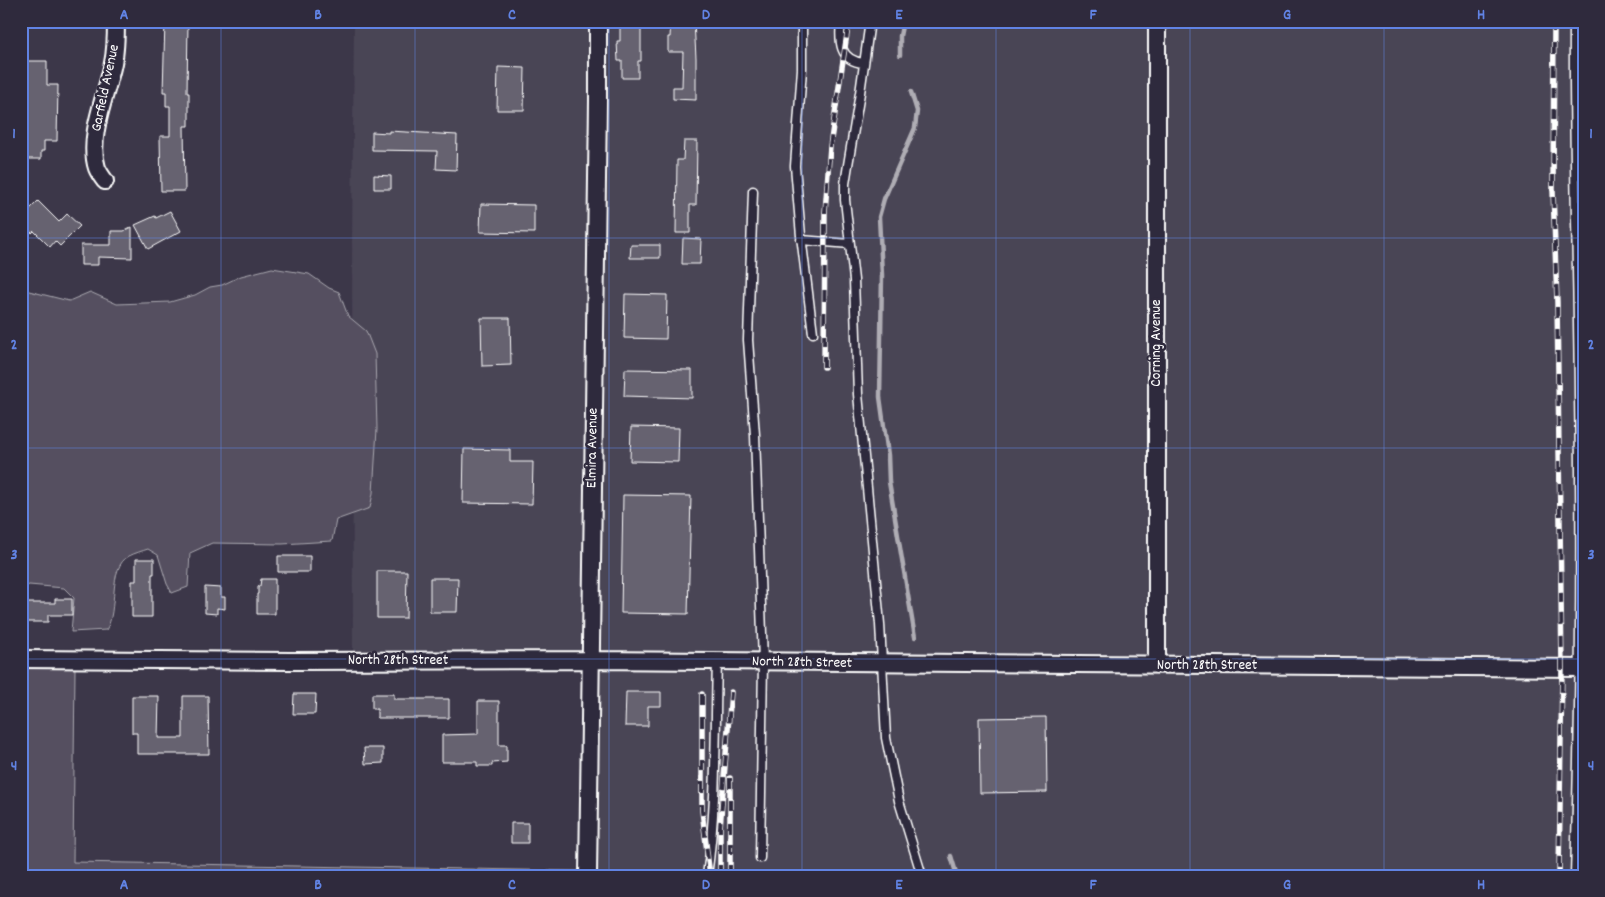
<svg xmlns="http://www.w3.org/2000/svg" width="1605" height="897" viewBox="0 0 1605 897" font-family="Dekko,sans-serif">
	<style>
		.built { fill: #494455 }
		.green { fill: #555060; stroke: #aaa8b0 }
		.lines { fill: none; stroke-linecap: round; stroke-linejoin: round }
		.stream { stroke: #afadb4; stroke-width: 4.5 }
		.building { fill: #666270; stroke: #fff }
		.lane-casing { stroke: #fff; stroke-width: 11 }
		.street-casing { stroke: #fff; stroke-width: 20 }
		.lane { stroke: #2f2a3d; stroke-width: 8 }
		.street { stroke: #2f2a3d; stroke-width: 16 }
		.rail-casing { stroke: #fff; stroke-width: 5.5 }
		.rail { stroke: #2f2a3d; stroke-width: 4; stroke-dasharray: 11; stroke-linecap: butt }
		.grid { fill: none; stroke: #6183e4; stroke-width: 1; stroke-opacity: 0.55 }
		.labels { text-anchor: middle; dominant-baseline: central; stroke-width: 5; stroke-linejoin: round; paint-order: stroke }
		.street-label { font-size: 15px; fill: #fff; stroke: #2f2a3d }
		.neatline { fill: none; stroke: #6183e4; stroke-width: 2 }
		.grid-label { font-size: 16px; text-anchor: middle; font-weight: bold; fill: #6183e4 }
	</style>
	<rect width="100%" height="100%" fill="#3c3749"/>
	<filter id="ink" filterUnits="userSpaceOnUse"><feTurbulence type="fractalNoise" baseFrequency=".02" numOctaves="2"/><feDisplacementMap in="SourceGraphic" scale="10" xChannelSelector="R" yChannelSelector="G"/><feConvolveMatrix kernelMatrix="1 2 1 2 8 2 1 2 1" color-interpolation-filters="sRGB"/></filter>
	<g filter="url(#ink)">
		<!-- built -->
		<path class="built" d="M354 21H1584V876H588L590 660 353 661 352 241Z"/>
		<!-- green -->
		<path class="green" d="M272 268 309 274 329 288 339 292 348 316 366 331 375 354 377 429 373 493 370 508 336 520 332 541 282 544 212 543 190 553 188 587 172 593 167 584 158 555 148 549C142 551 135 553 129 556 107 568 119 610 106 630L71 632 74 598 64 588 29 585 21 589V289L69 301 90 292 117 304 170 302 195 295 210 287 222 285 241 276Z
			M21 668H75L73 862 579 871V876H21Z"/>
		<g class="lines">
			<!-- stream -->
			<path class="stream" d="M900 55V36L903 21
				M911 92 917 111 915 128 884 199 879 217 882 275 880 397 888 455 889 482 915 637
				M951 856 957 876"/>
		</g>
		<!-- building -->
		<path class="building" d="M165 21H188L187 93H189V126H184L185 191H161L160 136H170V106H166V92H163Z
			M620 21H641V61H638V78H622V61H618L617 41H620Z
			M671 21H694L696 58V100L673 99V87H682L683 52H668V37H670Z
			M26 61H47V85H58L57 141H44V151H41V159H21V123H23V85H26Z
			M498 67 525 68 524 110H497Z
			M389 131 457 135 456 170 436 169 437 151 372 150V132L389 133Z
			M684 141H697L696 205H690V233H676L677 160H683Z
			M374 175 391 176V189H374Z
			M38 201 59 222 67 214 80 226 60 246 55 241 50 247 34 231 32 233 21 222V218Z
			M481 204 534 205V233L480 232Z
			M170 211 181 231 148 249 135 225 155 216 156 218Z
			M132 227V258L98 257V265H81V245H111V231H124Z
			M683 238 701 239 700 264H682Z
			M631 245H660V258H630Z
			M625 294 667 295 666 339 624 338Z
			M481 318H510L511 365 482 366Z
			M625 369 692 370V398L624 396Z
			M631 427 679 428 678 462 630 461Z
			M464 449 510 450V462H533L532 504 463 503Z
			M623 495 691 496 688 614 621 613Z
			M278 556H310V572H278Z
			M136 559H154V574H152V617H132V581H136Z
			M377 571H407L406 618H377Z
			M430 578H458L457 612H430Z
			M261 579H275V614H257V594H258V586H260Z
			M205 587 221 588V597H225V609L217 608V614L205 613Z
			M55 599H72V615H48V622H21V603H55Z
			M626 692H661V706H648V726H625Z
			M294 694H316L315 714H293Z
			M372 694H394V699H449V718H377V709H372Z
			M132 696H159L158 738H183V696H208L209 754H137V733H132Z
			M478 701H499V745H507V762L492 763V766H477V762H442V735L478 734Z
			M1046 717 1047 792 980 793 979 718Z
			M364 748H383V763L365 764Z
			M511 823H528V843H511Z"/>
		<g class="lines">
			<defs>
				<path id="lane" d="M802 21V69L795 166 801 236 813 333
					M841 21C839 41 839 61 864 63
					M870 21 860 93 848 165 845 184V200L854 280 858 394 880 624 886 738 899 801 922 876
					M1574 21C1573 146 1578 270 1579 395 1582 555 1580 715 1575 876
					M753 191 748 340 755 435 763 662 760 858
					M801 240 850 244
					M707 876C717 805 715 733 717 661"/>
				<path id="street" d="M1157 21V665
					M105 181C102 177 99 173 97 168 87 137 107 94 113 63 116 49 116 36 116 21
					M21 659 292 661 591 660 1584 668
					M588 876 598 101V21"/>
			</defs>
			<!-- lane casing -->
			<use href="#lane" class="lane-casing"/>
			<!-- street casing -->
			<use href="#street" class="street-casing"/>
			<!-- lane -->
			<use href="#lane" class="lane"/>
			<!-- street -->
			<use href="#street" class="street"/>
			<defs>
				<path id="rail" d="M1554 21 1553 191 1557 302 1562 668 1559 876
					M824 367 825 212 830 146 849 21
					M702 694V811L710 876
					M720 876V828L731 692
					M730 876V778"/>
			</defs>
			<!-- rail casing -->
			<use href="#rail" class="rail-casing"/>
			<!-- rail -->
			<use href="#rail" class="rail"/>
		</g>
	</g>
	<!-- grid -->
	<path class="grid" d="M221 21V876M415 21V876M609 21V876M802 21V876M996 21V876M1190 21V876M1384 21V876M21 238H1584M21 448H1584M21 659H1584"/>
	<g class="labels">
		<!-- street labels -->
		<g class="street-label">
			<text transform="translate(106 88) rotate(-78)">Garfield Avenue</text>
			<text transform="translate(1157 343) rotate(-90)">Corning Avenue</text>
			<text transform="translate(593 448) rotate(-89)">Elmira Avenue</text>
			<text x="398" y="661">North 28th Street</text>
			<text transform="translate(802 663) rotate(1)">North 28th Street</text>
			<text x="1207" y="666">North 28th Street</text>
		</g>
	</g>
	<!-- margin -->
	<rect width="1605" height="897" fill="none" stroke="#2f2a3d" stroke-width="55"/>
	<rect x="28" y="28" width="1550" height="842" class="neatline"/>
	<g class="grid-label">
		<text x="124" y="19">A</text>
		<text x="318" y="19">B</text>
		<text x="512" y="19">C</text>
		<text x="706" y="19">D</text>
		<text x="899" y="19">E</text>
		<text x="1093" y="19">F</text>
		<text x="1287" y="19">G</text>
		<text x="1481" y="19">H</text>
		<text x="14" y="138">1</text>
		<text x="1591" y="138">1</text>
		<text x="14" y="349">2</text>
		<text x="1591" y="349">2</text>
		<text x="14" y="559">3</text>
		<text x="1591" y="559">3</text>
		<text x="14" y="770">4</text>
		<text x="1591" y="770">4</text>
		<text x="124" y="889">A</text>
		<text x="318" y="889">B</text>
		<text x="512" y="889">C</text>
		<text x="706" y="889">D</text>
		<text x="899" y="889">E</text>
		<text x="1093" y="889">F</text>
		<text x="1287" y="889">G</text>
		<text x="1481" y="889">H</text>
	</g>
</svg>
